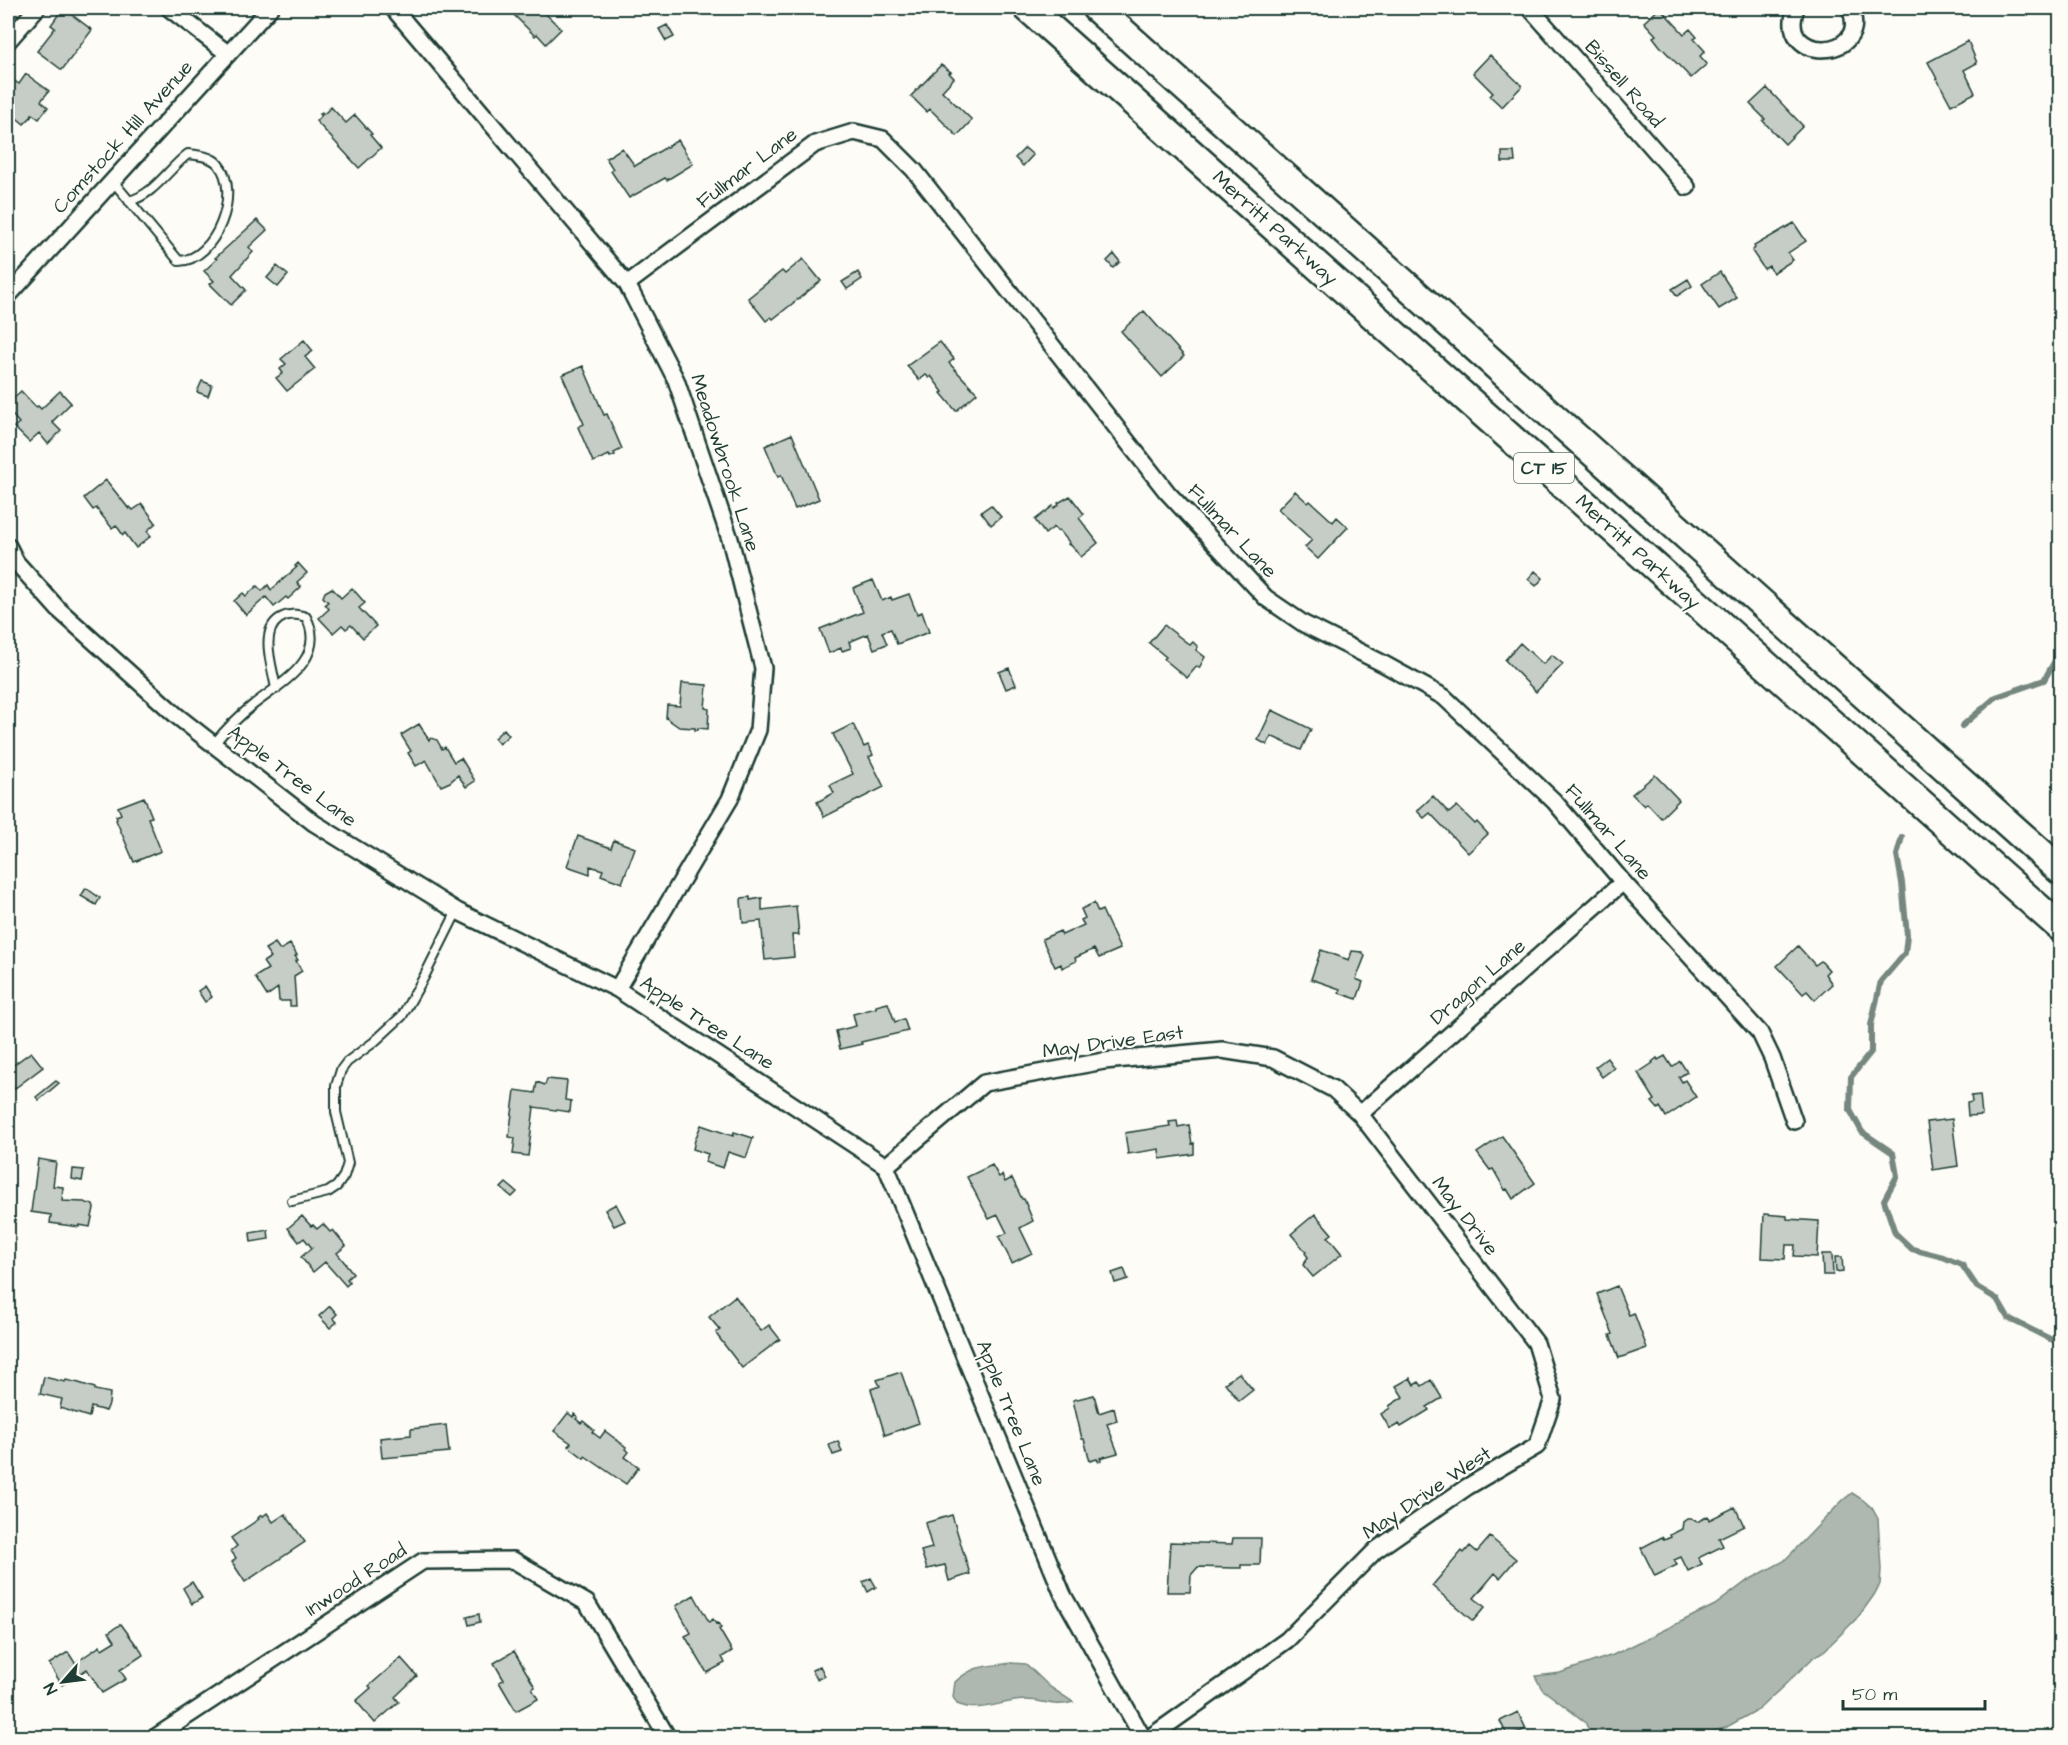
<svg xmlns="http://www.w3.org/2000/svg" width="2068" height="1745" viewBox="0 0 2068 1745" font-family="'Architects Daughter',sans-serif">
	<style>
		.water { fill: #aeb8b1; stroke: #75877f; stroke-width: 1.5 }
		.lines { fill: none; stroke-linecap: round; stroke-linejoin: round }
		.stream { stroke: #75877f; stroke-width: 6 }
		.building { fill: #c6cdc7; stroke: #1f3d34; stroke-width: 1.5 }
		.lane-casing { stroke: #1f3d34; stroke-width: 12 }
		.street-casing { stroke: #1f3d34; stroke-width: 20 }
		.highway-casing { stroke: #1f3d34; stroke-width: 32 }
		.lane { stroke: #fdfcf7; stroke-width: 8 }
		.street { stroke: #fdfcf7; stroke-width: 15 }
		.highway { stroke: #fdfcf7; stroke-width: 27 }
		.labels { text-anchor: middle; dominant-baseline: central; stroke-width: 4.5; stroke-linejoin: round; paint-order: stroke }
		.shield { fill: #fdfcf7; stroke: #62766e; stroke-width: 1.5 }
		.shield-label { font-size: 18px; font-weight: bold; fill: #1f3d34 }
		.street-label { font-size: 20px; fill: #1f3d34; stroke: #fdfcf7 }
	</style>
	<rect width="100%" height="100%" fill="#fdfcf7"/>
	<filter id="ink" filterUnits="userSpaceOnUse"><feTurbulence type="fractalNoise" baseFrequency=".0167" numOctaves="2"/><feDisplacementMap in="SourceGraphic" scale="12" xChannelSelector="R" yChannelSelector="G"/><feConvolveMatrix kernelMatrix="1 2 1 2 8 2 1 2 1" color-interpolation-filters="sRGB"/></filter>
	<g filter="url(#ink)">
		<!-- water -->
		<path class="water" d="M1852 1493 1863 1500 1872 1508 1878 1519 1881 1569 1880 1584 1874 1595 1859 1616 1823 1652 1813 1658 1759 1709 1725 1728 1692 1737H1664L1645 1732 1631 1731 1607 1737 1591 1735 1585 1722 1542 1689 1535 1676 1560 1673 1613 1655 1715 1605 1747 1581 1784 1561 1842 1501Z
			M1011 1663 1026 1664 1050 1687 1073 1702C1054 1708 1044 1700 1026 1700 1002 1700 981 1714 957 1704L953 1697 955 1682C975 1664 986 1667 1011 1663Z"/>
		<g class="lines">
			<!-- stream -->
			<path class="stream" d="M1962 726 1996 697 2044 680 2060 652
				M1902 837 1897 855 1902 883 1907 935 1905 953 1881 981 1871 1025V1052L1851 1077 1850 1110 1862 1132 1893 1153 1897 1176 1884 1200 1895 1233 1912 1249 1943 1257 1962 1265 1977 1287 1997 1299 2008 1318 2050 1339 2060 1342"/>
		</g>
		<!-- building -->
		<path class="building" d="M63 8 92 30 62 70 37 51 55 28 51 25Z
			M507 8H540L561 29 546 44 537 34 535 36Z
			M1660 8 1684 34 1690 29 1697 37 1694 39 1705 51 1700 56 1707 64 1691 78 1660 46 1653 37 1656 35 1644 22Z
			M667 25 674 37 666 41 659 29Z
			M1968 41 1977 63 1964 70 1975 93 1951 105 1928 62Z
			M1490 55 1522 86 1502 107 1490 96 1493 93 1473 73Z
			M941 65 951 72 949 73 954 78 942 91 972 120 957 136 930 109 927 112 911 96Z
			M26 74 49 91 41 101 48 107 39 119 32 114 31 117 24 124 8 111V85L13 80 19 84Z
			M1767 88 1803 126 1785 144 1763 121 1765 119 1750 104Z
			M331 107 346 123 355 115 372 134 370 135 381 148 359 168 316 121 322 115 320 114 322 112 324 114Z
			M678 140 693 164 667 180 665 178 629 198 611 171 613 169 606 158 622 148 635 166Z
			M1025 148 1033 155 1023 166 1015 158Z
			M1502 152H1514L1515 162H1502Z
			M257 220 267 230 249 247 253 252 232 275 246 290 231 305 210 284 214 281 204 271 217 259 215 258Z
			M1794 223 1806 241 1788 253 1793 260 1773 273 1769 266 1764 269 1752 251 1755 248 1754 246Z
			M1114 254 1120 262 1113 268 1107 261Z
			M803 259 821 281 773 319 771 317 766 321 748 298 782 271 785 274Z
			M277 266 288 275 278 287 267 278Z
			M858 272 862 279 847 289 842 282Z
			M1720 272 1737 298 1719 309 1702 284Z
			M1688 279 1692 286 1677 296 1672 289Z
			M1144 311 1184 356 1162 377 1121 331Z
			M304 340 313 351 305 357 315 369 287 391 276 378 283 373 280 369 286 364 281 359Z
			M940 342 954 359 949 363 977 393 956 411 941 393 943 392 931 376 929 378 926 375 919 380 907 366Z
			M583 366 604 415 607 414 622 449 614 453 615 455 610 457 609 455 593 462 578 427 584 424 562 375Z
			M202 381 212 385 208 396 197 392Z
			M21 391 36 407 38 406 41 409 60 391 71 403 52 422 61 431 48 444 39 433 29 442 14 427 19 423 8 410V403Z
			M792 434 819 499 795 509 781 475 778 477 765 446Z
			M106 480 129 509 130 507 133 510 142 504 156 523 147 531 151 536 136 548 125 533 123 535 116 525 112 528 96 508 93 510 84 498Z
			M1295 491 1308 503 1310 501 1333 522 1337 517 1348 527 1318 559 1305 547 1312 540 1278 509Z
			M1070 496 1084 514 1079 518 1098 543 1081 557 1070 544 1069 545 1068 544 1069 542 1059 530 1057 531 1054 527 1045 534 1035 520 1053 506 1054 508 1059 505 1058 503Z
			M991 505 1001 517 991 525 981 512Z
			M298 563 307 573 297 582 301 587 288 599 286 597 274 607 266 597 246 615 234 601 243 593 246 596 257 586 262 591 268 585 271 590 297 567 295 566Z
			M1535 571 1543 578 1536 586 1528 579Z
			M873 580 882 601 891 597 892 600 909 594 917 614 922 612 929 632 897 644 891 629 882 632 887 644 874 649 868 634 849 642 851 648 842 651 841 648 829 653 820 629 863 612 853 588Z
			M332 588 341 598 352 588 365 603 359 608 376 626 363 638 351 625 346 629 342 625 333 633 319 618 329 609 325 604 328 602 323 597 325 592Z
			M1164 625 1190 645 1193 642 1198 647 1196 650 1205 657 1199 668 1197 666 1187 678 1164 659 1166 657 1149 643Z
			M1520 643 1543 664 1552 655 1563 664 1536 692 1505 660Z
			M1009 668 1016 685 1006 689 999 672Z
			M682 683 707 685 705 708 709 709 708 729 698 728V730H695V728L679 727 666 718 667 705 680 706Z
			M1272 710 1311 729 1301 750 1271 736 1267 745 1258 740Z
			M419 724 429 740 431 738 437 740 442 749 445 747 454 762 461 758 475 781 466 787 458 775 450 782 441 786 426 760 416 766 408 753 411 751 401 735Z
			M853 724 864 747 868 745 873 755 869 757 884 787 824 817 817 802 834 793 830 785 853 774 833 734Z
			M504 729 509 735 499 744 494 738Z
			M1655 775 1679 800 1661 818 1647 803 1644 806 1632 794Z
			M1433 796 1449 813 1457 806 1475 824 1477 822 1488 834 1468 853 1430 813 1424 818 1417 811Z
			M144 797 152 817 148 818 161 851 134 862 116 820 117 819 116 816 121 814 118 807Z
			M578 836 611 848 614 840 635 848 622 883 601 875 603 870 590 866V874L567 866Z
			M86 888 100 898 96 905 81 896Z
			M750 897V900L762 898V910L796 906 799 935H792L794 957 765 960 761 921 743 923 741 900 742 898Z
			M1094 903 1098 912 1102 910 1120 949 1099 958 1094 949 1075 958 1076 961 1062 968 1061 964 1055 967 1042 939 1060 931 1062 935 1084 925 1081 920 1085 918 1081 909Z
			M275 943 280 950 290 944 297 955 295 956 298 960 296 961 302 971 294 976 296 1006H290V1001H279L278 988 267 996 255 977 268 969 263 962 271 957 265 949Z
			M1798 946 1815 965 1821 961 1829 970 1825 974 1832 984 1815 1000 1807 991 1803 994 1777 966Z
			M1321 950 1349 960 1352 951 1362 952 1365 956 1356 979 1363 982 1357 999 1339 993 1340 989 1311 979Z
			M205 986 212 997 205 1002 198 991Z
			M888 1003 895 1022 904 1019 908 1031 861 1042 862 1044 840 1049 836 1031 856 1026 853 1014 876 1008V1006Z
			M31 1052 43 1067 14 1089 8 1080V1069Z
			M1665 1056 1672 1067 1680 1061 1687 1072 1679 1077 1682 1082 1685 1080 1696 1097 1666 1117 1660 1107 1658 1109 1652 1102 1655 1100 1638 1073 1653 1063 1652 1062 1657 1058 1658 1060Z
			M1607 1058 1614 1068 1602 1077 1595 1067Z
			M547 1079 567 1081 565 1100 571 1101 570 1112 534 1107 528 1156 513 1154 515 1138 509 1137 515 1090 535 1093 537 1082 545 1085Z
			M56 1081 59 1083 39 1100 36 1097Z
			M1980 1095 1982 1115 1968 1116 1967 1103 1972 1102 1971 1096Z
			M1952 1119 1958 1166 1933 1170 1927 1122Z
			M1177 1121 1178 1127 1189 1125 1192 1144 1194 1143V1154L1160 1159 1159 1149 1128 1154 1125 1133 1170 1126 1169 1122Z
			M701 1125 733 1136 734 1132 753 1138 746 1158 728 1152 723 1168 705 1162 708 1154 693 1149 695 1140Z
			M1502 1136 1535 1183 1513 1199 1507 1189 1505 1190 1493 1169 1490 1170 1477 1153Z
			M38 1159 56 1162 53 1186 63 1187 62 1201 84 1202 93 1205 94 1208 90 1227 79 1225V1227L50 1223 51 1215 31 1212Z
			M992 1165 999 1177 1002 1175 1005 1182 1012 1178 1022 1199H1024L1033 1221 1020 1228 1032 1253 1012 1263 999 1237 1007 1233 998 1215 989 1219 967 1177Z
			M73 1169 84 1170 82 1181 72 1179Z
			M506 1183 517 1192 512 1197 501 1188Z
			M616 1204 625 1221 614 1226 605 1210Z
			M1315 1214 1332 1234 1328 1237 1342 1254 1313 1277 1303 1265 1308 1257 1305 1253 1306 1252 1291 1234Z
			M1764 1214 1787 1216V1219L1819 1221 1817 1257 1794 1256 1795 1245H1786L1785 1259 1762 1258Z
			M302 1216 311 1226 313 1225 317 1229 323 1224 330 1232 333 1230 346 1246 337 1253 353 1273 347 1279 350 1282 346 1286 325 1262 313 1272 301 1257 312 1248 304 1238 299 1242 288 1228Z
			M268 1230 269 1239 251 1242 250 1233Z
			M1822 1254H1832L1833 1275H1823Z
			M1835 1257H1842L1843 1271 1836 1272Z
			M1124 1269 1128 1279 1115 1283 1112 1273Z
			M1617 1286 1629 1315 1634 1313 1647 1348 1619 1358 1610 1335 1613 1334 1597 1294Z
			M735 1296 761 1331 769 1325 780 1339 742 1368 717 1335 716 1333 720 1330 709 1317Z
			M330 1306 337 1314 333 1318 337 1322 330 1328 319 1316Z
			M901 1372 919 1423 885 1435 871 1389 880 1386 877 1380Z
			M1239 1373 1253 1390 1239 1401 1225 1383Z
			M44 1377 65 1382 66 1380 79 1383 95 1388V1390L110 1393 109 1404 106 1411 91 1407 89 1417 60 1408 62 1399 40 1394Z
			M1410 1378 1414 1385 1419 1382 1422 1386 1431 1380 1442 1398 1427 1407 1429 1410 1401 1427 1399 1424 1390 1429 1381 1414 1390 1408 1389 1406 1403 1397 1396 1386Z
			M1094 1395 1099 1413 1114 1408 1117 1421 1107 1424 1118 1453 1100 1458 1101 1460 1098 1461 1097 1459 1090 1461 1084 1439H1082L1073 1400Z
			M568 1413 573 1417 574 1414 578 1417 576 1419 581 1423 583 1421 594 1430 592 1432 600 1438 605 1431 626 1447 625 1449 629 1452 625 1457 639 1467 626 1484 585 1456 584 1458 568 1446 571 1443 554 1431Z
			M446 1425 449 1452 382 1458 380 1438 411 1435V1429Z
			M838 1441 842 1452 833 1455 829 1445Z
			M1735 1507 1744 1526 1719 1538 1723 1546 1698 1558 1702 1564 1688 1571 1681 1557 1674 1560 1677 1565 1655 1576 1641 1548 1662 1537 1664 1540 1671 1537 1670 1535 1682 1529 1683 1522 1687 1519H1692L1697 1522 1708 1516 1709 1520Z
			M267 1513 273 1522 285 1514 305 1542 245 1582 232 1562 236 1558 231 1551 237 1546 231 1538 259 1519 258 1518 261 1515 262 1517Z
			M952 1515 970 1574 949 1581 945 1565 927 1569 921 1551 932 1548 925 1523Z
			M1490 1537 1516 1559 1500 1578 1495 1573 1474 1598 1485 1607 1473 1621 1432 1586 1462 1551 1464 1553 1470 1546 1477 1552Z
			M1233 1538H1261L1260 1565H1241V1568H1233L1198 1567 1191 1575 1190 1592H1167L1170 1542 1232 1544Z
			M871 1578 876 1587 868 1592 863 1582Z
			M192 1582 202 1598 192 1604 183 1588Z
			M694 1595 709 1622 713 1619 716 1624 718 1623 721 1628 719 1629 732 1651 722 1657 725 1663 707 1673 685 1636 691 1633 676 1606Z
			M479 1614 480 1622 469 1625 467 1617Z
			M121 1624 137 1646 138 1645 143 1655 120 1670 126 1679 102 1693 87 1669 62 1685 49 1664 68 1652 75 1663 100 1646 102 1649 115 1641 109 1632Z
			M514 1651 535 1687 532 1689 538 1699 516 1711 499 1682 504 1680 494 1663Z
			M401 1658 417 1676 395 1697 399 1702 375 1723 356 1701 371 1688 369 1686Z
			M820 1666 825 1676 817 1679 812 1670Z
			M1518 1712 1526 1729 1508 1737 1500 1721Z"/>
		<g class="lines">
			<defs>
				<path id="lane" d="M112 180 179 261C216 260 242 192 218 164 211 156 197 155 188 154 168 169 154 195 129 201
					M214 744C226 729 238 717 253 705 281 683 328 659 306 617 296 614 288 613 279 619 259 633 273 668 276 689
					M292 1201 328 1192 337 1186 344 1176 348 1163 336 1112V1086L341 1070 347 1062 374 1042 402 1016 424 977 457 911"/>
				<path id="street" d="M169 8 227 53
					M393 8 627 284 676 380 730 539 763 668 758 730 730 799 617 989
					M1530 8 1687 187
					M1796 8C1775 64 1873 61 1850 8
					M8 41 37 8
					M627 284 815 144 854 132 883 139 914 170 1167 492 1266 598 1304 624 1382 663 1444 697 1554 801 1623 882 1760 1033 1772 1058 1794 1121
					M8 296 270 8
					M8 546 16 562 58 609 177 716 314 823 457 911 617 989 886 1166 1063 1595 1143 1738
					M1360 1114 1623 882
					M886 1166 984 1083 1104 1061 1222 1050 1273 1058 1333 1089 1360 1114 1536 1343 1553 1399 1537 1446 1467 1487 1376 1550 1287 1640 1149 1738
					M154 1738 423 1561 513 1560 587 1603 668 1738"/>
				<path id="highway" d="M1028 8 2060 927
					M1096 8 2060 870"/>
			</defs>
			<!-- lane casing -->
			<use href="#lane" class="lane-casing"/>
			<!-- street casing -->
			<use href="#street" class="street-casing"/>
			<!-- highway casing -->
			<use href="#highway" class="highway-casing"/>
			<!-- lane -->
			<use href="#lane" class="lane"/>
			<!-- street -->
			<use href="#street" class="street"/>
			<!-- highway -->
			<use href="#highway" class="highway"/>
		</g>
	</g>
	<g class="labels">
		<!-- shield labels -->
		<rect class="shield" x="1514" y="453" width="60" height="30" rx="4.5"/>
		<g class="shield-label">
			<text x="1544" y="468">CT 15</text>
		</g>
		<!-- street labels -->
		<g class="street-label">
			<text transform="translate(1624 84) rotate(49)">Bissell Road</text>
			<text transform="translate(123 137) rotate(-48)">Comstock Hill Avenue</text>
			<text transform="translate(747 168) rotate(-37)">Fullmar Lane</text>
			<text transform="translate(1275 228) rotate(42)">Merritt Parkway</text>
			<text transform="translate(725 463) rotate(72)">Meadowbrook Lane</text>
			<text transform="translate(1232 531) rotate(47)">Fullmar Lane</text>
			<text transform="translate(1638 552) rotate(42)">Merritt Parkway</text>
			<text transform="translate(292 776) rotate(37)">Apple Tree Lane</text>
			<text transform="translate(1608 832) rotate(49)">Fullmar Lane</text>
			<text transform="translate(1478 982) rotate(-41)">Dragon Lane</text>
			<text transform="translate(707 1023) rotate(33)">Apple Tree Lane</text>
			<text transform="translate(1113 1042) rotate(-8)">May Drive East</text>
			<text transform="translate(1465 1216) rotate(52)">May Drive</text>
			<text transform="translate(1011 1413) rotate(68)">Apple Tree Lane</text>
			<text transform="translate(1427 1493) rotate(-34)">May Drive West</text>
			<text transform="translate(356 1580) rotate(-33)">Inwood Road</text>
		</g>
	</g>
	<!-- margin -->
	<rect width="2068" height="1745" fill="none" stroke="#fdfcf7" stroke-width="30"/>
	<rect x="15" y="15" width="2038" height="1715" fill="none" stroke="#1f3d34" stroke-width="2" filter="url(#ink)"/>
	<!-- north arrow -->
	<g transform="translate(63 1682) rotate(242)" stroke="#fdfcf7" stroke-width="4.5" paint-order="stroke">
	<path d="M0-4.5L10 22L0 15L-10 22Z" fill="#1f3d34"/>
	<text y="-9" font-size="16" font-weight="bold" text-anchor="middle" fill="#1f3d34">N</text>
	</g>
	<!-- scale -->
	<path d="M1843 1700v9h142v-9" fill="none" stroke="#1f3d34" stroke-width="3"/>
	<text x="1852" y="1700" font-size="18" fill="#1f3d34" stroke="#fdfcf7" stroke-width="4.5" paint-order="stroke">50 m</text>
</svg>
